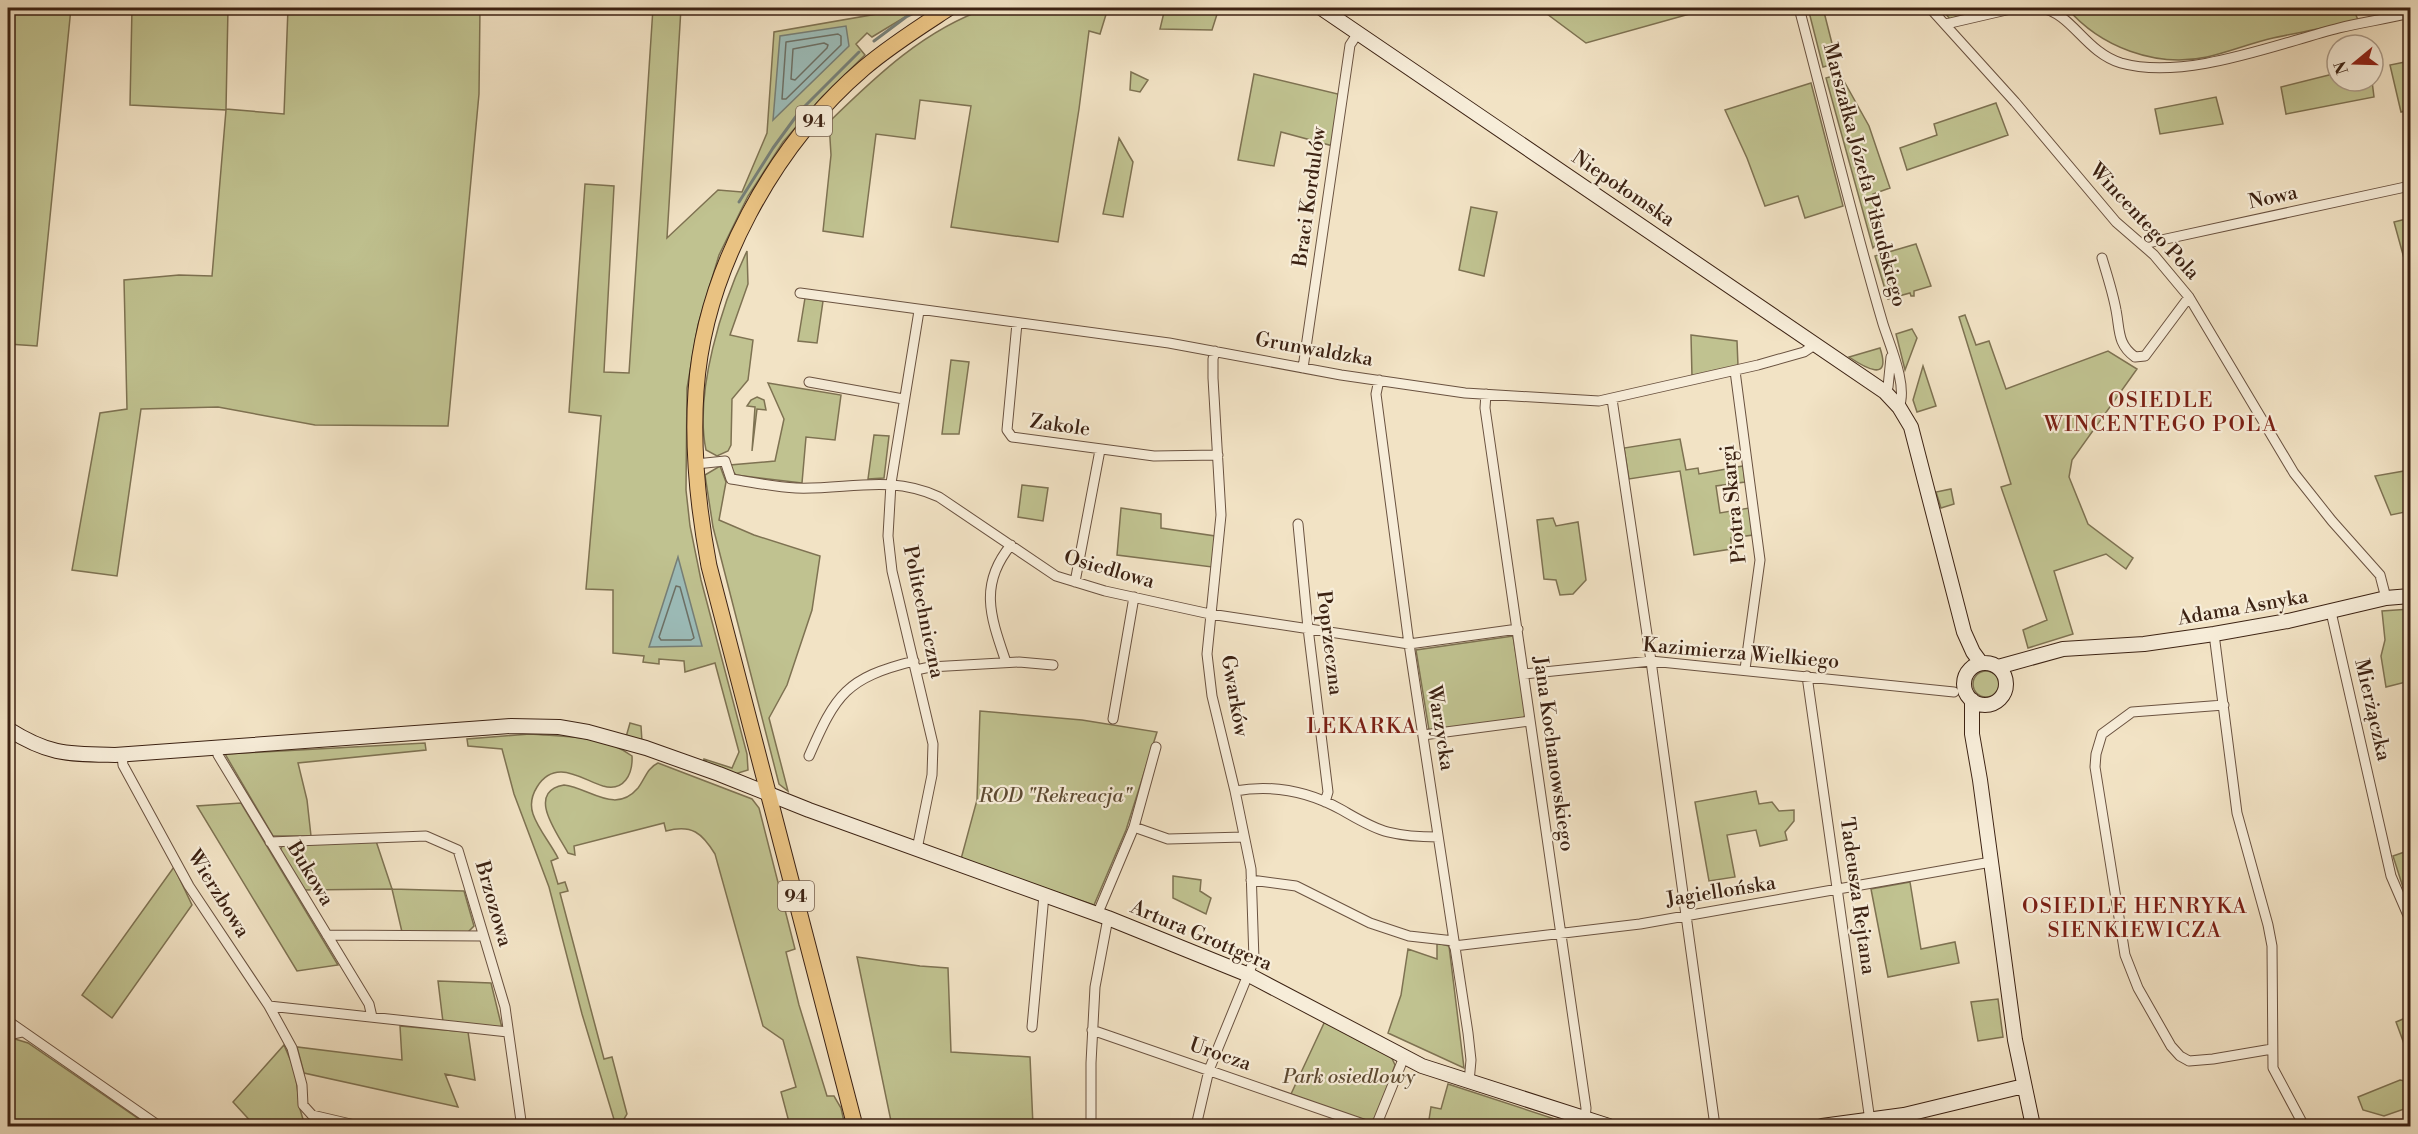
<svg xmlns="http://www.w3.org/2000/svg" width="2418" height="1134" viewBox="0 0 2418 1134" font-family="'Libre Bodoni',serif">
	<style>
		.green { fill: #c0c290; stroke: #7e7252; stroke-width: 1.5 }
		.water { fill: #9cbdba; stroke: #767f77; stroke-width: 1.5 }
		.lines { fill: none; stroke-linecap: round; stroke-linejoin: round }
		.shore { stroke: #6c7066; stroke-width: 1.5 }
		.stream { stroke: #767f77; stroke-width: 3 }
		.street-casing { stroke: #6a5240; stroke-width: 11 }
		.secondary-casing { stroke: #3c2213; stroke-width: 16 }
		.primary-casing { stroke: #3c2213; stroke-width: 17 }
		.street { stroke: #f7edd9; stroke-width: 9 }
		.secondary { stroke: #f7edd9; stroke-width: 14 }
		.primary { stroke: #e9c282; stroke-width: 15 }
		.labels { text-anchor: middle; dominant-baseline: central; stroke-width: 4.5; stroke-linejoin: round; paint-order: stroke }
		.shield { fill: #f7edd9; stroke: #745f4e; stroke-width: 1.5 }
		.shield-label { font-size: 18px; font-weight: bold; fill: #3c2213 }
		.street-label { font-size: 20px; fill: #3c2213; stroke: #f7edd9 }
		.park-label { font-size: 20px; font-style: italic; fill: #5d4a32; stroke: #f7edd9 }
		.neighbourhood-label { font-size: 21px; letter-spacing: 1.5px; fill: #7a1f14; stroke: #f7edd9 }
	</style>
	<rect width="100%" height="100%" fill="#f2e3c5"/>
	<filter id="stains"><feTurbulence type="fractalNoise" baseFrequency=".00333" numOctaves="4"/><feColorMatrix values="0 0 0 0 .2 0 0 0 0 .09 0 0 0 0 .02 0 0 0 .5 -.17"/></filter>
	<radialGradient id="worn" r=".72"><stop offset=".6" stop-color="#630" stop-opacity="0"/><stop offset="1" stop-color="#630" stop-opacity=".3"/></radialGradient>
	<!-- green -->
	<path class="green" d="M8 8H71L37 346 8 344Z
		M132 8H228L226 109 284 114 288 8H480L479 94 448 426 315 425 218 407 141 409 117 576 72 570 100 413 127 409 124 280 179 275 212 276 226 110 130 105Z
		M653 8H681L667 238 718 190 742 192 767 133 774 32 888 12V8H920L872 37 867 33 856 44 865 55 822 97 783 142 748 196 719 255 698 325 687 388 686 490 690 526 701 580 747 754 748 770 735 774 703 765 704 759 732 768 739 752 715 663 685 672 684 661 659 659V664L643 662 644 656 613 653V590L586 589 601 416 569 412 585 184 614 186 604 372 629 373Z
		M988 8H1108L1100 34 1089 31 1079 109 1058 242 951 227 971 106 920 100 915 139 876 134 863 237 823 231 831 155 829 122C876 76 925 29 988 8Z
		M1165 8H1219L1212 30 1160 29Z
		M1539 8H1711L1586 43Z
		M1808 8H1823L1837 63 1823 67Z
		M1954 8H1971H1969V13L1950 19 1943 11Z
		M2067 8H2353L2358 20C2330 27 2301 32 2273 38 2251 43 2229 52 2207 57 2156 68 2100 47 2067 8Z
		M2410 61V110L2401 112 2390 65Z
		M1131 72 1148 80 1140 92 1130 90Z
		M2337 73V81H2372L2374 97 2286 114 2281 87Z
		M1254 74 1342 95 1333 146 1281 132 1274 166 1238 160Z
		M1840 74 1869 126 1890 188 1873 194 1878 242 1873 248 1826 78Z
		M1811 83 1843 206 1805 218 1798 196 1765 206 1747 158 1725 110Z
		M2216 97 2223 124 2160 134 2155 109Z
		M1996 103 2008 135 1907 170 1900 148 1937 135 1934 124Z
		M1119 138 1133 162 1123 217 1103 214Z
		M1471 207 1497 212 1484 276 1459 270Z
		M2410 218V280L2394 222Z
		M1916 244 1931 286 1914 291V296H1911L1910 293 1888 299 1875 256Z
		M747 251 748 284 730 335 753 340 748 380 732 399 731 445 728 451 717 456 706 450C694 393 722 303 747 251Z
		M805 298 823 301 817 343 798 341Z
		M1965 315 1976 345 1989 341 2006 389 2108 351 2137 369 2072 460 2069 477 2088 524 2133 558 2126 569 2106 554 2054 571 2073 634 2028 648 2023 630 2047 620 2001 487 2011 484 1959 317Z
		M1912 329 1917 338 1905 370 1896 334Z
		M1691 335 1737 341 1738 366 1692 377Z
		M1880 348C1892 384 1864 367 1849 357Z
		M951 360 969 362 959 434H942Z
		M1923 366 1936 406 1917 412 1913 400Z
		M768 383 841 395 835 440 806 437 802 483 736 475 730 468V465L775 461 784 419Z
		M757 397 764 400 766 410 757 409 752 451 755 407 747 406 751 400Z
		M874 435 889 436 884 478 868 479Z
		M1680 439 1686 470 1698 468 1699 474 1743 466 1745 482 1716 486 1720 513 1749 508 1753 535 1731 538V549L1694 555 1680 471 1629 479 1624 448Z
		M720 466 726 482 719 520 754 535 820 556 812 610 787 685 769 718 788 791 779 784 713 527 705 475Z
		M2410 470V511L2391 515 2375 476Z
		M1022 485 1048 488 1043 521 1018 517Z
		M1951 489 1954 504 1941 508 1936 492Z
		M1121 508 1161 514V528L1215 536 1212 567 1117 555Z
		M1553 518 1556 526 1578 522 1586 580 1573 594 1560 595 1556 580 1544 579 1537 520Z
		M2410 609V681L2386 687 2381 656 2385 640 2382 611Z
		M1513 636 1526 714 1522 719 1429 730 1416 650Z
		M1973 684a13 13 0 1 1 26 0a13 13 0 1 1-26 0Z
		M980 711 1082 720 1157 732 1126 830 1094 905 961 859 977 800Z
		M630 723 641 726 642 742 626 737Z
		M530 734C563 737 605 735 632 756 633 774 624 792 603 786 581 779 555 758 537 787 532 795 530 805 533 814 538 829 551 844 558 858L551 861 558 884 565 882 568 891 560 893 604 1059 612 1057 627 1114 620 1126H616L582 1014 549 887 514 794 502 749 468 746 467 739Z
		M425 743 426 750 298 763 307 800 311 836H273L225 754Z
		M658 763 752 799 759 808 795 949 786 952 799 1005 827 1096H834L841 1108 845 1126H790L781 1092 796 1087 783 1040 763 1026 715 854C702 833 692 824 666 831L664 823 574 846 575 855 568 853C558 834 525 792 564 785 590 788 615 815 638 788 645 779 647 768 658 763Z
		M1756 791 1759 804 1772 802 1779 811 1794 810V821L1785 832 1787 840 1760 846 1756 830 1727 835 1735 877 1709 881 1695 802Z
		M241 803 338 965 297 971 197 806Z
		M376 841 392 889 464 891 474 926 467 933 402 932 392 889 303 890 280 851 282 846Z
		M2410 850V898L2407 900 2393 856Z
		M174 867 192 905 112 1018 82 995Z
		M1173 876 1201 880 1200 891 1211 898 1206 914 1173 898Z
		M1910 882 1921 949 1955 942 1959 963 1888 977 1871 889Z
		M1437 943 1449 946 1464 1068 1388 1033 1401 995 1408 949 1437 959Z
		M857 957 920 966 948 968 951 1052 1030 1057 1033 1126H892Z
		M438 981 491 983 502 1028 443 1022Z
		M1998 999 2003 1037 1978 1041 1971 1002Z
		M2410 1016V1048L2406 1049 2396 1022Z
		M1325 1021 1361 1042 1390 1054 1395 1065 1377 1116 1370 1122 1346 1116 1291 1094Z
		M400 1026 468 1032 475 1080 445 1074 458 1107 304 1073 297 1047 402 1060Z
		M15 1039 28 1043 149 1126H31L30 1124 13 1126 11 1115 8 1116V1040Z
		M284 1045 295 1071 300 1109 305 1126H255L233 1102Z
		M2400 1080 2410 1082V1107L2384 1116 2363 1110 2358 1097Z
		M1448 1084 1573 1125 1577 1126H1428L1431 1107 1441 1109Z"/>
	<!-- water -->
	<path class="water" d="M846 26 849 46 773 120 780 36Z
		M678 557 702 646 649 647Z"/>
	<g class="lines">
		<!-- shore -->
		<path class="shore" d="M838 34 841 36V45L786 99H782L786 42Z
			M824 43 828 45 827 48 795 80 791 79 793 49Z
			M676 586 680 587 694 638 691 640H661L659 637Z"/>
		<!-- stream -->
		<path class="stream" d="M874 41 906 17 924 8
			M739 202 773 148 800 111 859 52"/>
		<defs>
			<path id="street" d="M1799 8C1827 113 1852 219 1883 324 1890 346 1908 386 1899 407
				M1930 8 2015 102 2116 222 2154 255 2189 297 2294 473 2332 521 2380 575 2386 598
				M2041 8C2072 13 2085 52 2121 63 2185 81 2276 44 2339 28 2363 22 2387 19 2410 13
				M1946 24 2015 8
				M2143 244 2410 186
				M2102 258C2107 275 2113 293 2116 310 2120 330 2117 344 2135 357L2145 356 2189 297
				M800 293 1169 343 1341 375 1465 393 1599 401 1758 365 1804 352 1816 344
				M1017 323 1007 430 1012 437 1154 456 1218 455
				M1303 368 1350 45 1358 33
				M1735 371 1760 560 1745 669
				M1379 380 1376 394 1409 644 1468 1033 1471 1060 1469 1082
				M809 382 903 399
				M1885 392 1888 387 1891 357
				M1486 394 1485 408 1586 1108 1585 1119
				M1612 399 1651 661 1715 1126
				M696 464 725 461 731 479C752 482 774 487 796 488 847 490 889 474 939 497L1056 576 1105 591 1210 614 1409 644 1518 629
				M1298 524 1308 628 1328 792 1325 802
				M1075 582 1100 450
				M2331 612 2391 876 2410 920
				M2214 634 2237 813 2268 925 2272 946 2273 1068 2304 1126
				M1006 662C991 618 978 585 1011 545
				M916 670 930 667 1019 662 1053 665
				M1524 674 1651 661 1954 692
				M1807 676 1870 1121
				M2224 705 2132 712 2102 734 2096 754 2095 767 2125 955 2138 988 2171 1046 2180 1056 2189 1061 2213 1059 2272 1049
				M1113 719 1134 597
				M1423 735 1530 721
				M217 749 218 755 369 1004 372 1017
				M122 755 123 765 189 886 269 1006 292 1048 302 1085 303 1105 312 1115 359 1126
				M809 756C836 694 846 678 914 661
				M1235 791C1274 784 1308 791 1342 810 1356 818 1372 828 1388 832 1404 836 1421 837 1438 837
				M1134 827 1168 839 1244 837
				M270 842 426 836 458 850 505 1007 521 1121
				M917 849 932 775 933 744 892 571 888 536 891 483 919 311
				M1251 880 1296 886 1370 923 1409 936 1454 941
				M1097 915 1134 827 1156 747
				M327 935 483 936
				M1454 946 1640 924 1991 862
				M269 1006 508 1032
				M8 1021 159 1126
				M1032 1027 1044 895
				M1092 1030 1369 1126
				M8 1035 22 1032
				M1091 1126V1063L1095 987 1108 918
				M1196 1126 1209 1070 1254 960 1251 869 1235 791 1212 696 1207 654 1221 515 1213 378V359L1215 351
				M1376 1126 1404 1057"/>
			<path id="secondary" d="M1321 8 1885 392 1899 407 1911 427 1964 632 1973 652 1981 663
				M1964 684a21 21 0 1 1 42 0a21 21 0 1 1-42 0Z
				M1998 667 2063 649 2144 644 2214 634 2288 621 2386 598 2410 596
				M1972 700V734L1980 780 2015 1040 2033 1126
				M8 729C49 755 67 754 115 755L511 726 559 727 588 732 646 748 719 774 809 810 1108 918 1249 975 1422 1066 1609 1126
				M1822 1126 1904 1115 2024 1086"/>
			<path id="primary" d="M855 1126 709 566C698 508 692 450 696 391 704 271 774 145 864 68 891 45 920 27 949 8"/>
		</defs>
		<!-- street casing -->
		<use href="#street" class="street-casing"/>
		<!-- secondary casing -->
		<use href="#secondary" class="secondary-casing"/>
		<!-- primary casing -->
		<use href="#primary" class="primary-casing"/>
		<!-- street -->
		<use href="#street" class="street"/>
		<!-- secondary -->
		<use href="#secondary" class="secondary"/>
		<!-- primary -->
		<use href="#primary" class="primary"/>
	</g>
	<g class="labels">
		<!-- shield labels -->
		<g class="shield">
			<rect x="796" y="106" width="36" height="30" rx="4.5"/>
			<rect x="778" y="881" width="36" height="30" rx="4.5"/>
		</g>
		<g class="shield-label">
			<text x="814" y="121">94</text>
			<text x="796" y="896">94</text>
		</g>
		<!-- street labels -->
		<g class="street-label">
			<text transform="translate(1864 175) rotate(75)">Marszałka Józefa Piłsudskiego</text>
			<text transform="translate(1623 189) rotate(34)">Niepołomska</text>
			<text transform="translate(1310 197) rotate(-82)">Braci Kordulów</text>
			<text transform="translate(2273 198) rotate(-12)">Nowa</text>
			<text transform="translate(2144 222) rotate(47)">Wincentego Pola</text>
			<text transform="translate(1314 350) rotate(10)">Grunwaldzka</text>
			<text transform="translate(1060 426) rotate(8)">Zakole</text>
			<text transform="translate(1734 504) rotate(-96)">Piotra Skargi</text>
			<text transform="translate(1109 570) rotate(16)">Osiedlowa</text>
			<text transform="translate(2243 608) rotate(-10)">Adama Asnyka</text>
			<text transform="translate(923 612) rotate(78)">Politechniczna</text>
			<text transform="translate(1329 643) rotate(83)">Poprzeczna</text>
			<text transform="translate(1741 654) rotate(5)">Kazimierza Wielkiego</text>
			<text transform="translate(1234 696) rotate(80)">Gwarków</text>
			<text transform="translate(2372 710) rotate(77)">Mierżączka</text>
			<text transform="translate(1440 728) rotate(81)">Warzycka</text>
			<text transform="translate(1553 754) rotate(82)">Jana Kochanowskiego</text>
			<text transform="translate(310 874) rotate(59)">Bukowa</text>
			<text transform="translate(1721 892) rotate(-9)">Jagiellońska</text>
			<text transform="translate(218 894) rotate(58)">Wierzbowa</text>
			<text transform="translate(1857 896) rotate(82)">Tadeusza Rejtana</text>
			<text transform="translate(493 904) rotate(74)">Brzozowa</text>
			<text transform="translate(1201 936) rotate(23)">Artura Grottgera</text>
			<text transform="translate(1220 1055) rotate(19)">Urocza</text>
		</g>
		<!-- park labels -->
		<g class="park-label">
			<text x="1055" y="796">ROD "Rekreacja"</text>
			<text x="1349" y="1077">Park osiedlowy</text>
		</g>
		<!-- neighbourhood labels -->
		<g class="neighbourhood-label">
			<text x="2161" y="401">OSIEDLE<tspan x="2161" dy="24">WINCENTEGO POLA</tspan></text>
			<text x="1362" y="727">LEKARKA</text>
			<text x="2135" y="907">OSIEDLE HENRYKA<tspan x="2135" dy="24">SIENKIEWICZA</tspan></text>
		</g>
	</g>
	<!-- margin -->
	<rect width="2418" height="1134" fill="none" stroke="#f2e3c5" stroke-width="30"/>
	<rect x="9" y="9" width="2400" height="1116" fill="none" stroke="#3c2213" stroke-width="3"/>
	<rect x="15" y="15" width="2388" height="1104" fill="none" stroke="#3c2213" stroke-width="1.5"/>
	<!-- north arrow -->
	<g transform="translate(2355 63) rotate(251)"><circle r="28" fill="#f7edd9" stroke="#ac9c8a" stroke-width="1.5"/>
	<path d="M0-4.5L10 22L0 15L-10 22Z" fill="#8f2418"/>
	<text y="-9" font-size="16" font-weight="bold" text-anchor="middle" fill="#3c2213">N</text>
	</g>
	<rect width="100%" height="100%" filter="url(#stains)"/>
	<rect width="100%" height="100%" fill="url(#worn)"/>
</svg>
